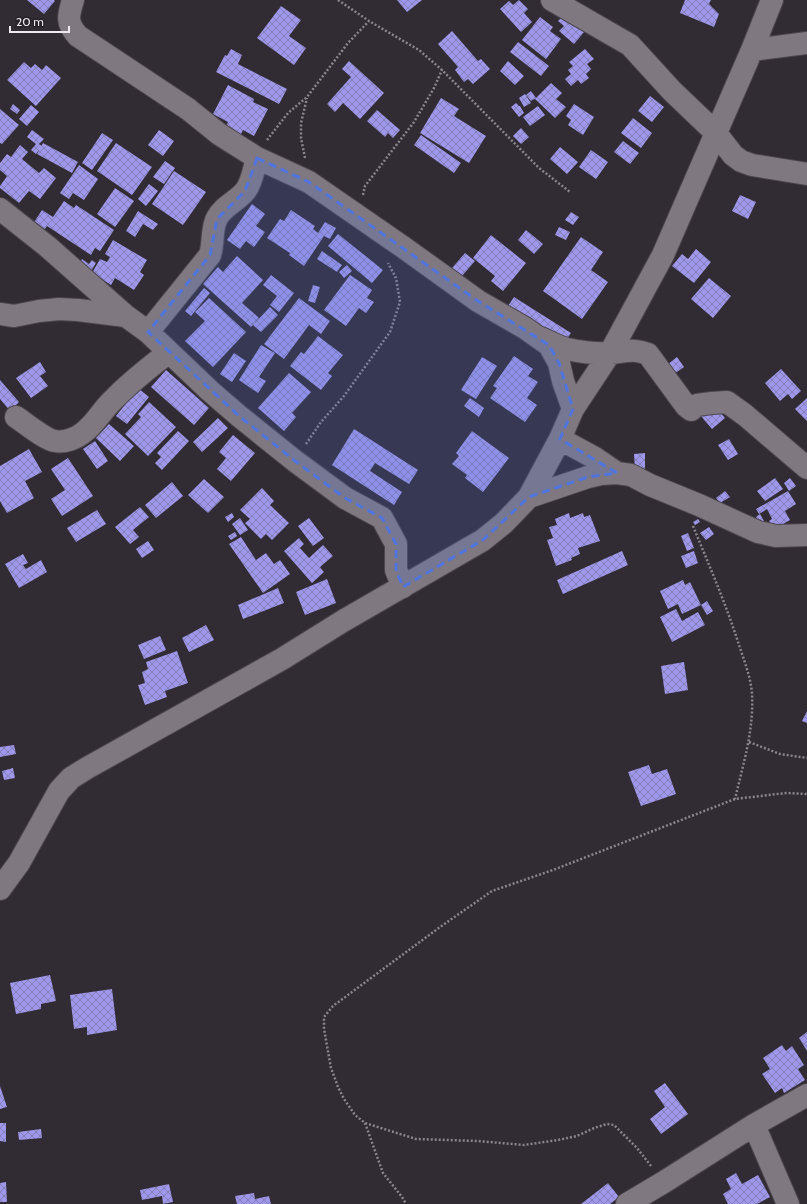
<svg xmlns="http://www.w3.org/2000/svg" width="807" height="1204" viewBox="0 0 807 1204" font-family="Cabin,sans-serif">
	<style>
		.building { fill: url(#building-cross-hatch) }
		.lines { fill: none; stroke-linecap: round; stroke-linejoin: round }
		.street-casing { stroke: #4c474d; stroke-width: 24 }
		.path { stroke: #8b868d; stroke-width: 2.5; stroke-dasharray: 2 2; stroke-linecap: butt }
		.street { stroke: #7f7881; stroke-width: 22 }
		.marked { fill: #5175de; fill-opacity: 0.2; stroke: #5175de; stroke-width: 3; stroke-dasharray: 8 5; stroke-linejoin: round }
	</style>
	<defs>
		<pattern id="building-cross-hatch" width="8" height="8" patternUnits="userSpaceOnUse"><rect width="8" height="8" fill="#9e97ea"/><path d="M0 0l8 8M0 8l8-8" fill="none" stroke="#847fb9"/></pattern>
	</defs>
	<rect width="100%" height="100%" fill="#312b33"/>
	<!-- building -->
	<path class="building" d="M27 0H54L55 1 44 14Z
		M397 0H422L407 12Z
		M519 0 528 9 524 13 532 22 521 32 500 9 509 1 513 5Z
		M685 0H711L709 4 719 14 714 27 680 13Z
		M281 6 301 20 289 36 306 48 294 65 257 38Z
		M565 14 585 31 574 44 559 31 564 26 558 21Z
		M540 17 553 27 550 31 561 39 546 59 522 40Z
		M452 31 478 61 481 59 490 69 473 84 468 79 464 82 455 70 458 67 438 44Z
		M518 42 549 66 541 76 510 52Z
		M231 49 242 55 238 64 287 89 279 104 216 72 225 55 227 56Z
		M585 49 594 59 587 64 591 69 586 74 589 78 581 84 578 80 571 86 565 79 571 74 568 70 573 66 569 62Z
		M349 61 384 93 360 119 343 103 335 112 327 104 351 77 342 69Z
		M508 61 524 76 515 85 500 71Z
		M24 62 31 68 35 64 42 70 46 65 61 78 36 106 7 80Z
		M551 83 562 93 556 99 566 107 555 118 535 99Z
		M228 85 254 99 253 102 268 109 254 136 243 130 240 136 225 128 228 122 213 114Z
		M531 91 536 98 531 101 526 95Z
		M525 94 531 103 524 107 519 98Z
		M650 96 664 107 652 122 638 111Z
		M441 98 459 109 454 116 486 136 469 163 420 133Z
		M516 103 519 106H520L524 113 519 117 511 107Z
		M13 104 20 110 17 114 10 109Z
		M574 104 594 117 583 135 568 125 571 120 566 116Z
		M31 105 39 112 27 126 19 119Z
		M538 106 545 115 530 126 523 117Z
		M0 109 19 125 2 144 0 143Z
		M377 110 400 130 393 138 388 133 385 137 367 121Z
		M633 118 652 133 641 148 621 133Z
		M521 128 529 137 521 144 513 136Z
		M32 130 44 139 39 144 42 146 36 154 31 150 36 144 27 137Z
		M159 130 174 141 163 156 148 145Z
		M102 133 113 140 92 170 82 163Z
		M421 135 461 163 454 173 414 145Z
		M623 141 639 153 630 164 614 152Z
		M43 143 78 162 72 173 37 154Z
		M116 143 152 167 132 195 97 171Z
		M20 145 28 152 22 159 39 173 44 168 56 178 40 199 29 191 19 203 0 188V186L7 176 0 170V163L7 154 11 157Z
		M560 147 578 162 567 174 550 159Z
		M591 150 608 162 596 179 579 167Z
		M165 161 175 168 164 184 153 177Z
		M79 165 98 179 84 200 73 193 69 199 60 193Z
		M174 171 206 192 183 225 152 204Z
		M149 184 158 191 146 206 138 199Z
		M115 188 134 201 115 227 97 214Z
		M740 195 756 202 748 219 732 211Z
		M64 201 74 208 76 205 114 230 100 251 95 248 91 255 47 226 40 236 29 230 42 210 53 217Z
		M252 204 265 214 256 226 265 232 254 247 246 241 240 249 227 240Z
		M291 210 315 226 313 229 318 233 325 222 336 228 330 239 324 236 304 266 289 255 290 253 267 238 280 219 284 221Z
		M138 211 158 224 153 230 143 224 135 237 126 231Z
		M571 212 579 217 573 225 565 220Z
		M559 227 570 232 566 240 555 235Z
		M526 230 543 244 534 254 518 240Z
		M338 234 383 270 372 283 328 246Z
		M491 235 526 263 503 291 491 281 495 276 473 258Z
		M581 237 603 252 591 270 608 282 582 319 543 291Z
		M113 240 147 260 140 272 144 275 134 290 115 278 111 285 92 273 100 259 107 262 110 257 105 254Z
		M696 249 711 262 694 283 672 266 682 254 688 259Z
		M322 251 342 265 337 272 317 259Z
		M465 253 475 261 462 276 452 268Z
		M237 256 263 280 242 303 259 318 251 327 203 284 218 267 223 272Z
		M82 259 89 264 92 260 96 263 90 273 78 266Z
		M347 265 352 271 344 278 339 272Z
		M271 275 294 293 279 312 270 305 277 296 263 285Z
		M350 275 372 290 367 298 374 302 366 313 359 308 346 326 324 310Z
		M709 278 731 296 713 318 691 299Z
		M313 285 320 287 315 303 308 301Z
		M204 288 210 293 191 316 185 311Z
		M514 297 571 333 565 342 508 306Z
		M209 298 246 332 213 367 185 341 205 321 195 312Z
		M299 298 330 321 321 334 309 325 284 359 264 344Z
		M270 307 278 315 261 332 253 325Z
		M318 336 343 355 328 373 332 376 321 390 290 366 301 352 304 354Z
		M261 345 275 353 259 377 266 381 258 393 239 380Z
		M234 353 246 361 232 382 220 374Z
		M514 356 533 369 528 376 538 382 527 398 537 405 525 422 490 398 497 388 493 386Z
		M482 357 497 366 476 399 461 390Z
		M677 357 684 367 674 374 667 365Z
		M40 362 46 372 40 376 48 386 31 398 16 378Z
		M781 369 801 391 792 399 788 394 780 401 765 383Z
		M166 370 209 408 194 425 151 387Z
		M289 373 311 392 292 413 296 417 284 431 258 408Z
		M0 380 19 402 10 411 0 399Z
		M138 388 149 397 127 424 116 416Z
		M470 398 484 408 479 417 464 406Z
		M807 398V421L795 409Z
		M149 402 176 427 148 456 125 434 141 417 138 414Z
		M713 404 725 418 712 429 700 415Z
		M218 418 228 428 202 452 193 442Z
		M109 424 134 446 120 461 96 438Z
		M354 429 418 470 409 484 375 463 370 471 402 492 394 505 332 465Z
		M178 431 189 441 162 470 155 463 161 457 157 453Z
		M472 431 509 458 483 492 465 478 467 475 452 464 459 456 456 453Z
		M233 435 255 453 231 481 217 469 226 458 219 452Z
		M729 439 738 454 728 460 718 445Z
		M95 441 108 461 97 469 83 449Z
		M29 449 42 472 25 481 34 498 7 513 0 501V466Z
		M645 453V471H635L634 454Z
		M68 458 93 496 62 516 51 499 65 490 51 469Z
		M775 478 783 489 765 501 757 491Z
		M790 478 796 486 789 491 784 483Z
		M204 479 224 497 208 513 188 495Z
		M172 482 183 496 156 518 145 505Z
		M262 488 274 501 270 505 289 523 272 540 266 534 261 539 245 523 250 519 240 510Z
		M725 491 730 497 720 503 716 498Z
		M788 491 796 504 785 511 790 520 778 527 775 524 772 526 769 521 772 519 767 509 759 514 756 509Z
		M140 507 149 517 133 530 139 537 130 544 115 527Z
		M97 510 106 524 76 542 67 528Z
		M232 513 234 517 228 522 225 517Z
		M569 513 570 518 583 513 584 517 590 515 600 541 578 548 580 554 571 558 572 560 556 566 547 540 553 538 549 527 557 525 555 519Z
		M760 514 764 521 760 524 756 517Z
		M240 518 248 530 240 535 232 524Z
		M309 518 324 538 313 546 298 526Z
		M698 519 700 522 695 525 693 522Z
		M709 527 714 534 706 540 700 533Z
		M235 532 237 536 231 540 228 536Z
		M688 533 694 548 687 551 681 536Z
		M241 537 256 560 266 553 274 564 280 560 290 574 263 593 229 544Z
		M299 538 304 544 300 548 309 558 323 545 333 556 320 567 324 572 312 583 284 551Z
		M148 541 154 550 142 558 136 549Z
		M622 551 628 565 563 594 557 580Z
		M694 551 698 563 686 568 681 556Z
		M23 554 28 563 23 565 26 569 41 560 47 572 19 588 5 564Z
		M327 579 336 603 305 615 296 592Z
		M683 580 685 585 690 582 701 605 682 614 678 604 668 609 660 591Z
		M278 588 284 603 243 619 238 605Z
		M707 601 713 611 707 615 701 605Z
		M676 609 682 621 698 612 705 625 672 642 660 617Z
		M206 625 214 640 189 652 182 638Z
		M160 636 166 650 144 659 138 645Z
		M177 651 188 683 165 691 167 697 145 705 138 685 145 683 142 672 148 669 146 662Z
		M684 662 688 690 665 694 661 666Z
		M807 711V723L802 721Z
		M14 745 16 754 0 757V747Z
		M649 765 652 774 667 769 676 794 641 806 628 772Z
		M13 768 15 778 4 780 2 771Z
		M50 975 56 1001 41 1004V1009L16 1014 10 983Z
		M112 989 117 1030 87 1035V1027L74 1029 70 995Z
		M807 1032V1051L799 1038Z
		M782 1045 786 1051 792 1046 804 1065 798 1069 805 1080 784 1093 782 1088 775 1093 762 1074 770 1069 763 1058Z
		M665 1083 688 1114 661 1134 650 1119 665 1107 654 1091Z
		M0 1086 7 1107 0 1109Z
		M0 1123H6V1142L0 1141Z
		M41 1129 42 1138 19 1140 18 1132Z
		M736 1173 742 1184 758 1175 770 1197 757 1204H728L723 1194 731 1189 726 1179Z
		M6 1182 7 1202H0V1183Z
		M608 1183 619 1197 610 1204H581Z
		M169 1184 173 1202 163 1204 162 1196 142 1200 140 1190Z
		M254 1193 255 1199 269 1196 271 1204H237L235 1196Z"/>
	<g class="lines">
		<defs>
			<path id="street" d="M73 0C68 16 66 23 78 36L188 109 219 134 257 158 309 182 403 247 478 301 525 328 549 345 559 363 563 381 573 409
				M552 0 630 45 672 91 716 133 733 155 741 161 752 165 807 174
				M752 50 807 43
				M0 209 48 247 126 316 148 332 210 391 239 416 295 461 345 498 382 518 396 544V570L403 587
				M0 314 14 316 39 311 59 309 78 310 126 316
				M148 332 210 255C214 243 211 229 217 218 223 206 238 201 246 190 252 182 254 168 257 158
				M541 338C550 342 559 347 567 349 581 352 597 354 611 353 625 352 633 348 648 354L686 406 691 410 697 405 712 403 727 402 745 415 807 468
				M16 417C25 423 46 440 55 441 65 443 77 438 84 432 96 423 102 410 113 400 130 382 150 367 169 352
				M560 439 595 458 617 473
				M529 497 588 477 601 474 617 473 631 475 650 485 699 505 758 532 776 536 807 535
				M0 889 19 863 59 791 71 778 87 768 282 659 343 621 483 540 504 523 529 497 560 439 573 409 610 353 663 255 752 50 772 0
				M754 1125 788 1204
				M627 1204 664 1182 754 1125 807 1095"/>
		</defs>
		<!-- street casing -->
		<use href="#street" class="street-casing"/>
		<!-- path -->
		<path class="path" d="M338 0 369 21 419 50 442 70 539 168 570 192
			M267 140 288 113 307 97 348 43 369 21
			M305 158 301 138V123L307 98
			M363 195 365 186 414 122 434 88 442 70
			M306 444 321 422 344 396 390 332 400 302 396 278 388 263
			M693 526C709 565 726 604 739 645 744 660 751 678 752 694 754 730 743 765 735 799
			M749 742 780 754 807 758
			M365 1123 383 1173 402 1197 406 1204
			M651 1166 637 1148 614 1125 607 1124 594 1128 577 1136 558 1140 524 1145 478 1141 416 1139 365 1123 355 1115 344 1099 338 1087 331 1068 324 1029V1017L333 1006 440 927 492 891 553 870 735 799 786 793 807 794"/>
		<!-- street -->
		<use href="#street" class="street"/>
	</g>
	<!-- marked area -->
	<path class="marked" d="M257 158 309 182 478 301 549 345 559 363 573 409 560 439 617 473 588 477 529 497 483 540 403 587 396 570V544L382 518 345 498 295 461 239 416 148 332 210 255 217 219 245 191Z"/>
	<!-- scale -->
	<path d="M10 26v6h59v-6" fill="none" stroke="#ede9ee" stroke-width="2"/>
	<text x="16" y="26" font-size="12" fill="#ede9ee" stroke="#272229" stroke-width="3" paint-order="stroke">20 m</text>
</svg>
